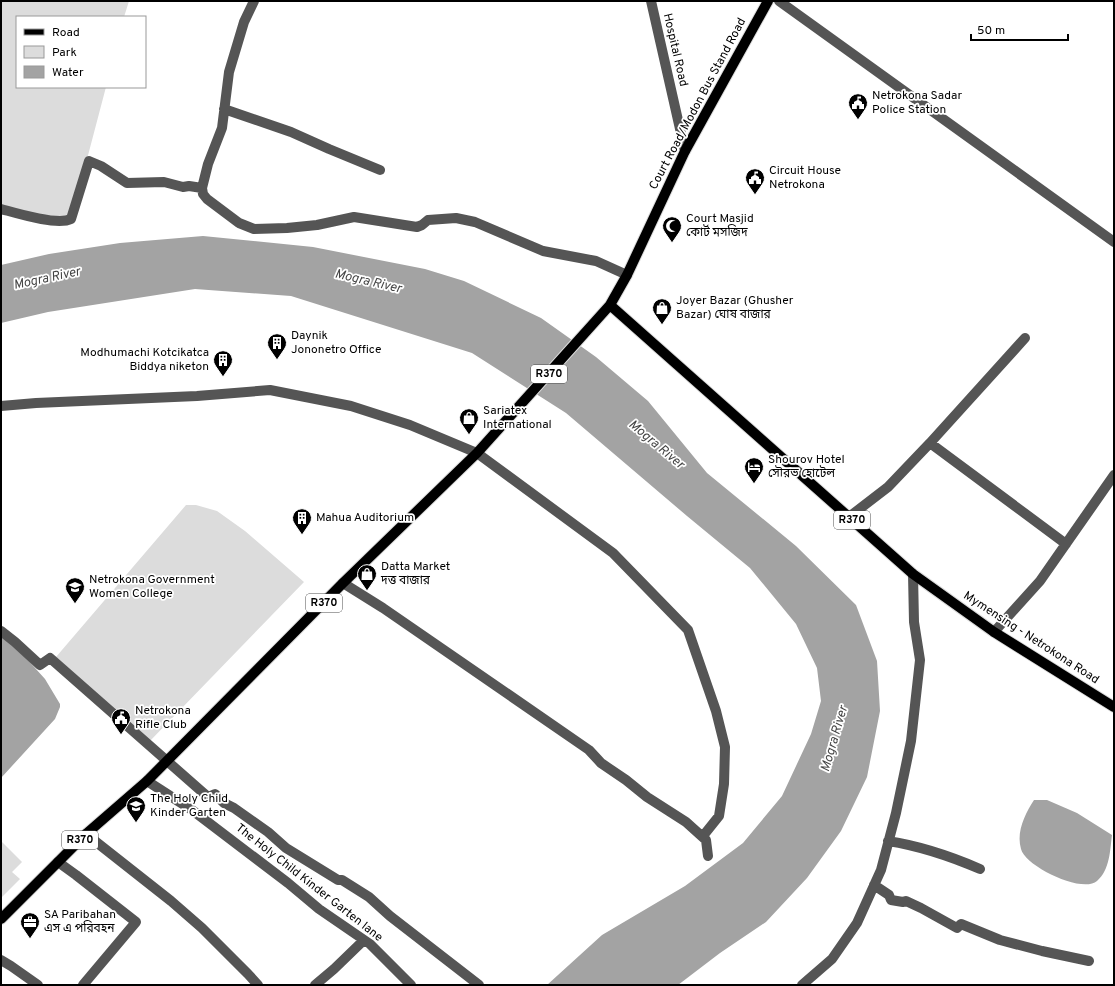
<svg xmlns="http://www.w3.org/2000/svg" width="1115" height="986" viewBox="0 0 1115 986" font-family="Overpass,'Noto Sans Bengali',sans-serif">
	<style>
		.green { fill: #dcdcdc }
		.water { fill: #a3a3a3 }
		.lines { fill: none; stroke-linecap: round; stroke-linejoin: round }
		.major-casing { stroke: #dbdbdb; stroke-width: 12 }
		.minor { stroke: #555; stroke-width: 10 }
		.major { stroke: #000; stroke-width: 10 }
		.labels { text-anchor: middle; dominant-baseline: central; stroke-width: 3.5; stroke-linejoin: round; paint-order: stroke }
		.shield { fill: #fff; stroke: #4c4c4c; stroke-width: 1 }
		.shield-label { font-size: 11px; font-weight: bold; fill: #000 }
		.street-label { font-size: 12px; fill: #000; stroke: #fff }
		.poi-label { font-size: 12px; fill: #000; stroke: #fff; text-anchor: start }
		.water-label { font-size: 13px; font-style: italic; fill: #444; stroke: #fff }
	</style>
	<rect width="100%" height="100%" fill="#fff"/>
	<!-- green -->
	<path class="green" d="M1 1H129L124 17H17V87H106L76 201 68 218 59 220 1 205Z
		M186 505H196L217 511 245 531 304 582 149 742 56 657Z
		M1 841 22 862 12 872 20 879 1 898Z"/>
	<!-- water -->
	<path class="water" d="M203 236 313 247 425 269 464 281 541 318 596 357 648 401 707 473 796 546 856 605 877 661 880 711 867 777 841 831 807 878 766 922 720 953 678 985H547L602 935 685 886 743 843 782 796 811 734 821 701 817 668 796 624 750 568 687 516 566 413 472 353 291 296 195 289 48 312 1 323V265L49 254 120 243Z
		M1 635 17 648 45 679 60 704V707L55 719 1 778Z
		M1034 800H1047L1077 813 1112 835C1110 850 1110 870 1097 881 1082 894 1025 866 1021 849 1016 832 1025 814 1034 800Z"/>
	<g class="lines">
		<defs>
			<path id="major" d="M610 305 913 574 994 632 1114 707
				M1 919 86 834 147 781 343 583 477 453 610 305 627 275 685 151 768 1"/>
		</defs>
		<!-- major casing -->
		<use href="#major" class="major-casing"/>
		<!-- minor -->
		<path class="minor" d="M254 1 244 22 229 72 222 128 208 164 202 188 203 194 207 199 239 223 254 229 287 228 317 225 354 217 417 227 422 225 428 220 456 218 475 222 543 251 596 261 627 275
			M651 1 685 151
			M779 1 1114 242
			M224 109 291 132 329 149 380 170
			M1 209C16 213 57 226 71 219L89 161 101 166 127 183 164 182 183 187 189 186 202 188
			M1 406 36 403 197 396 270 390 351 406 410 425 477 453 613 553 688 630 716 711 725 747 724 784 719 816 703 836
			M930 443 1066 544
			M849 517 888 487 930 443 1025 338
			M343 583 383 608 589 750 601 763 626 780 647 797 686 822 706 840 708 856
			M1 631 15 642 40 665 50 658 208 797 215 794 224 803 234 808 268 832 286 848 338 880H342L369 897 390 916 479 985
			M994 632 1040 581 1114 475
			M147 781 192 810 288 883 319 909 370 944 411 985
			M86 834 171 901 202 928 248 974 258 985
			M888 841C920 846 950 856 980 869
			M58 862 76 875 136 922 83 985
			M874 885 889 895 891 900 903 902 906 901 921 908 957 928 961 924 1000 940 1042 951 1089 961
			M1 960 11 966 38 985
			M315 985 334 969 364 940
			M802 985 832 959 857 923 881 870 896 813 911 741 920 660 914 622 913 574"/>
		<!-- major -->
		<use href="#major" class="major"/>
	</g>
	<!-- icons -->
	<defs>
		<symbol id="civic-pin" viewBox="-11 -11 22 30"><path d="M0 17L-7.5 6A9.5 9.5 0 1 1 7.5 6Z" fill="#000" stroke="#fff"/><path d="M-.6-6.5H3V-4.5H.6V-3L4-1V1h2V6H-6V1h2V-1L-.6-3ZM-1.2 2.5V6h2.4V2.5Z" fill="#fff"/></symbol>
		<symbol id="mosque-pin" viewBox="-11 -11 22 30"><path d="M0 17L-7.5 6A9.5 9.5 0 1 1 7.5 6Z" fill="#000" stroke="#fff"/><path d="M3.5-4.9A6 6 0 1 0 3.5 4.9A5 5 0 1 1 3.5-4.9Z" fill="#fff"/></symbol>
		<symbol id="shop-pin" viewBox="-11 -11 22 30"><path d="M0 17L-7.5 6A9.5 9.5 0 1 1 7.5 6Z" fill="#000" stroke="#fff"/><path d="M-5-2.5h2.3a2.7 3.5 0 0 1 5.4 0H5L5.5 6h-11ZM-1.5-2.5h3a1.5 2.3 0 0 0-3 0Z" fill="#fff"/></symbol>
		<symbol id="building-pin" viewBox="-11 -11 22 30"><path d="M0 17L-7.5 6A9.5 9.5 0 1 1 7.5 6Z" fill="#000" stroke="#fff"/><path d="M-4-6H4V6H1V3H-1V6H-4ZM-2.5-4.3h1.7v1.8h-1.7ZM.8-4.3h1.7v1.8H.8ZM-2.5-1h1.7V.8h-1.7ZM.8-1h1.7V.8H.8Z" fill="#fff"/></symbol>
		<symbol id="hotel-pin" viewBox="-11 -11 22 30"><path d="M0 17L-7.5 6A9.5 9.5 0 1 1 7.5 6Z" fill="#000" stroke="#fff"/><path d="M-6-4.5h1.5V1H6V5H4.5V3h-9V5H-6ZM-4 0a1.8 1.8 0 1 1 3.6 0ZM.5 0V-2.5h3Q6-2.5 6 0Z" fill="#fff"/></symbol>
		<symbol id="university-pin" viewBox="-11 -11 22 30"><path d="M0 17L-7.5 6A9.5 9.5 0 1 1 7.5 6Z" fill="#000" stroke="#fff"/><path d="M0-5L7-2L0 1L-7-2ZM-4 1L0 2.5L4 1V4Q0 6-4 4Z" fill="#fff"/></symbol>
		<symbol id="school-pin" viewBox="-11 -11 22 30"><path d="M0 17L-7.5 6A9.5 9.5 0 1 1 7.5 6Z" fill="#000" stroke="#fff"/><path d="M0-5L7-2L0 1L-7-2ZM-4 1L0 2.5L4 1V4Q0 6-4 4Z" fill="#fff"/></symbol>
		<symbol id="office-pin" viewBox="-11 -11 22 30"><path d="M0 17L-7.5 6A9.5 9.5 0 1 1 7.5 6Z" fill="#000" stroke="#fff"/><path d="M-6-3h4V-5.5h4V-3h4V5H-6ZM-1-4.5V-3h2v-1.5ZM-6 0V1H6V0Z" fill="#fff"/></symbol>
	</defs>
	<g fill-rule="evenodd">
		<use href="#civic-pin" x="847" y="92" width="22" height="30"/>
		<use href="#civic-pin" x="744" y="167" width="22" height="30"/>
		<use href="#mosque-pin" x="661" y="215" width="22" height="30"/>
		<use href="#shop-pin" x="651" y="297" width="22" height="30"/>
		<use href="#building-pin" x="266" y="332" width="22" height="30"/>
		<use href="#building-pin" x="212" y="349" width="22" height="30"/>
		<use href="#shop-pin" x="458" y="407" width="22" height="30"/>
		<use href="#hotel-pin" x="743" y="456" width="22" height="30"/>
		<use href="#building-pin" x="291" y="507" width="22" height="30"/>
		<use href="#shop-pin" x="356" y="563" width="22" height="30"/>
		<use href="#university-pin" x="64" y="576" width="22" height="30"/>
		<use href="#civic-pin" x="110" y="707" width="22" height="30"/>
		<use href="#school-pin" x="125" y="795" width="22" height="30"/>
		<use href="#office-pin" x="19" y="911" width="22" height="30"/>
	</g>
	<g class="labels">
		<!-- shield labels -->
		<g class="shield">
			<rect x="531" y="365" width="36" height="18" rx="3"/>
			<rect x="834" y="511" width="36" height="18" rx="3"/>
			<rect x="306" y="594" width="36" height="18" rx="3"/>
			<rect x="62" y="831" width="36" height="18" rx="3"/>
		</g>
		<g class="shield-label">
			<text x="549" y="374">R370</text>
			<text x="852" y="520">R370</text>
			<text x="324" y="603">R370</text>
			<text x="80" y="840">R370</text>
		</g>
		<!-- street labels -->
		<g class="street-label">
			<text transform="translate(675 50) rotate(77)">Hospital Road</text>
			<text transform="translate(698 104) rotate(-62)">Court Road/Modon Bus Stand Road</text>
			<text transform="translate(1031 638) rotate(33)">Mymensing - Netrokona Road</text>
			<text transform="translate(309 883) rotate(38)">The Holy Child Kinder Garten lane</text>
		</g>
		<!-- poi labels -->
		<g class="poi-label">
			<text x="872" y="96">Netrokona Sadar<tspan x="872" dy="14">Police Station</tspan></text>
			<text x="769" y="171">Circuit House<tspan x="769" dy="14">Netrokona</tspan></text>
			<text x="686" y="219">Court Masjid<tspan x="686" dy="14">কোর্ট মসজিদ</tspan></text>
			<text x="676" y="301">Joyer Bazar (Ghusher<tspan x="676" dy="14">Bazar) ঘোষ বাজার</tspan></text>
			<text x="291" y="336">Daynik<tspan x="291" dy="14">Jononetro Office</tspan></text>
			<text x="209" y="353" text-anchor="end">Modhumachi Kotcikatca<tspan x="209" dy="14">Biddya niketon</tspan></text>
			<text x="483" y="411">Sariatex<tspan x="483" dy="14">International</tspan></text>
			<text x="768" y="460">Shourov Hotel<tspan x="768" dy="14">সৌরভ হোটেল</tspan></text>
			<text x="316" y="518">Mahua Auditorium</text>
			<text x="381" y="567">Datta Market<tspan x="381" dy="14">দত্ত বাজার</tspan></text>
			<text x="89" y="580">Netrokona Government<tspan x="89" dy="14">Women College</tspan></text>
			<text x="135" y="711">Netrokona<tspan x="135" dy="14">Rifle Club</tspan></text>
			<text x="150" y="799">The Holy Child<tspan x="150" dy="14">Kinder Garten</tspan></text>
			<text x="44" y="915">SA Paribahan<tspan x="44" dy="14">এস এ পরিবহন</tspan></text>
		</g>
		<!-- water labels -->
		<g class="water-label">
			<text transform="translate(47 279) rotate(-12)">Mogra River</text>
			<text transform="translate(368 282) rotate(13)">Mogra River</text>
			<text transform="translate(656 445) rotate(40)">Mogra River</text>
			<text transform="translate(835 739) rotate(-74)">Mogra River</text>
		</g>
	</g>
	<!-- border -->
	<rect width="1115" height="986" fill="none" stroke="#000000" stroke-width="4"/>
	<!-- legend -->
	<rect x="16" y="16" width="130" height="72" fill="#ffffff" stroke="#999999"/>
	<rect x="24" y="29" width="20" height="6" fill="#000000" stroke="#999999"/>
	<text x="52" y="36" font-size="12" fill="#000000">Road</text>
	<rect x="24" y="46" width="20" height="12" fill="#dcdcdc" stroke="#999999"/>
	<text x="52" y="56" font-size="12" fill="#000000">Park</text>
	<rect x="24" y="66" width="20" height="12" fill="#a3a3a3" stroke="#999999"/>
	<text x="52" y="76" font-size="12" fill="#000000">Water</text>
	<!-- scale -->
	<path d="M971 34v6h97v-6" fill="none" stroke="#000000" stroke-width="2"/>
	<text x="977" y="34" font-size="12" fill="#000000" stroke="#ffffff" stroke-width="3" paint-order="stroke">50 m</text>
</svg>
